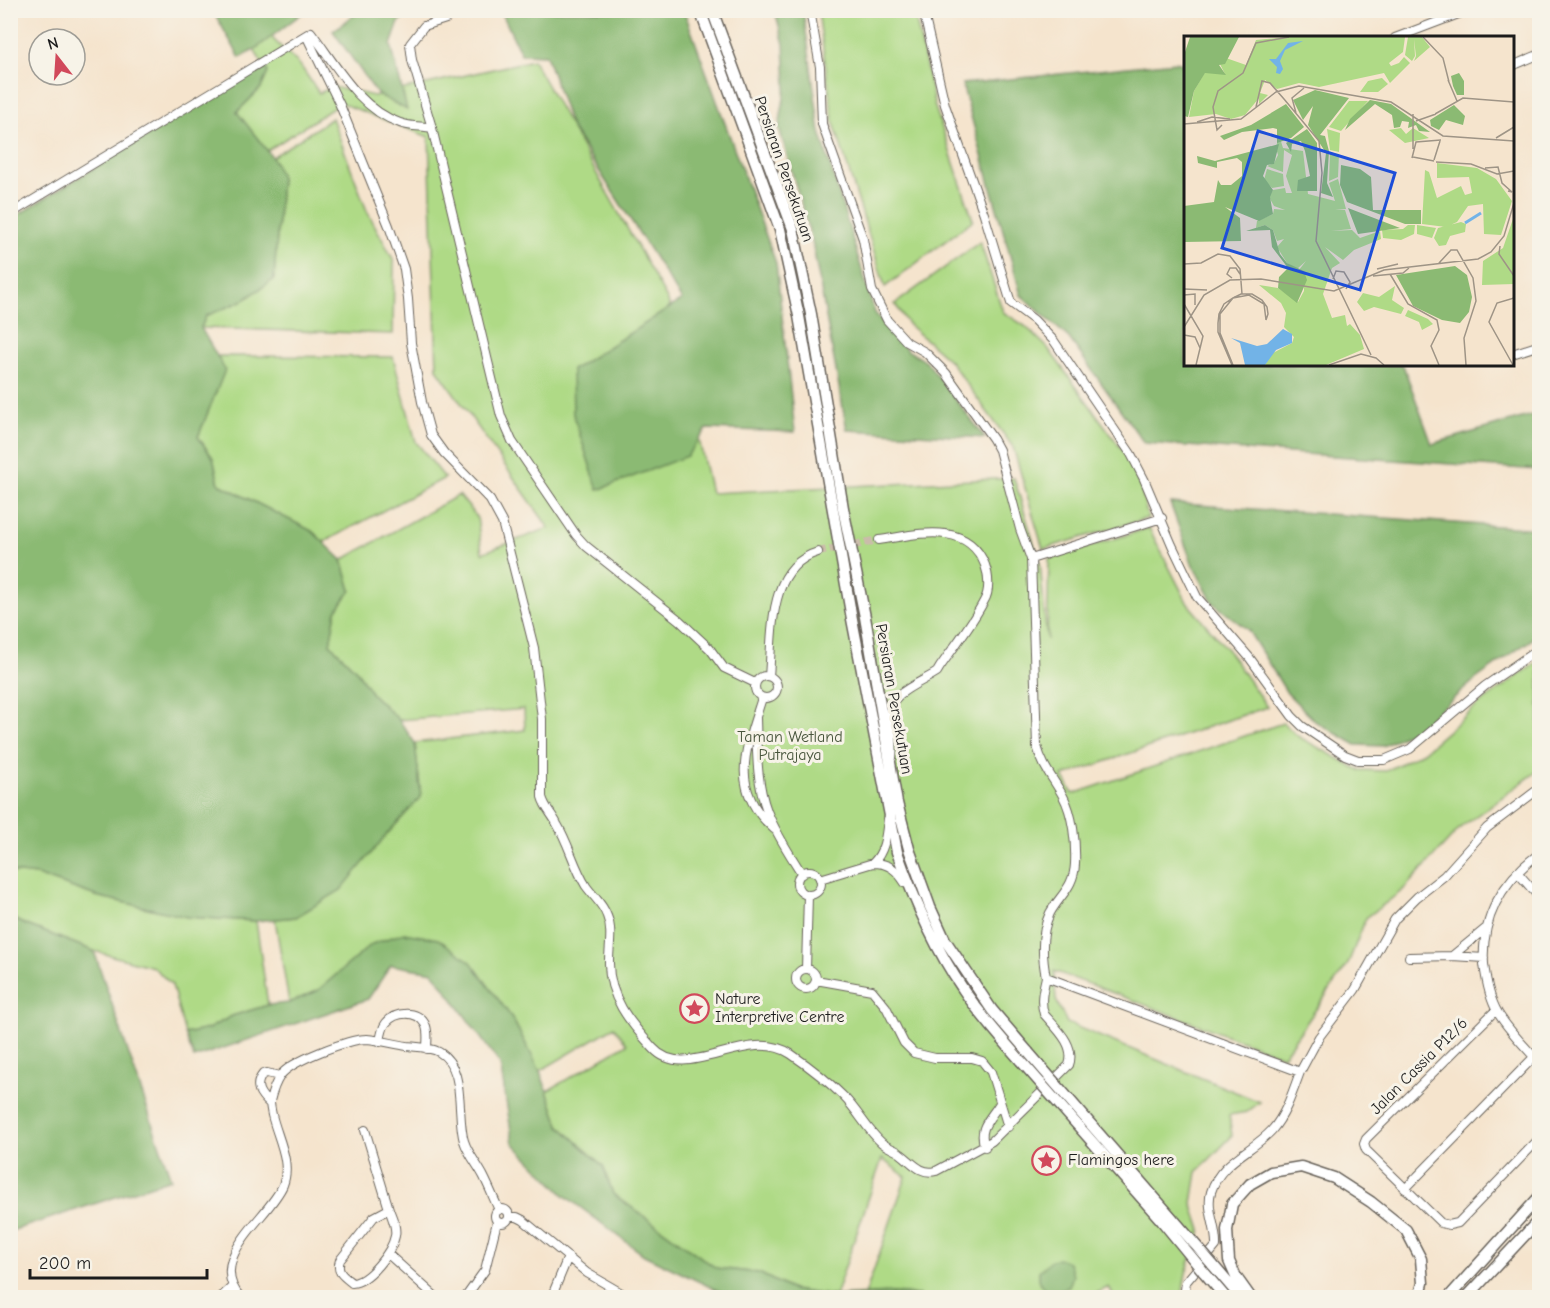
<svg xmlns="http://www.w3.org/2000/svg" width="1550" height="1308" viewBox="0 0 1550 1308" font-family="'Comic Neue',sans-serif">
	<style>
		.green { fill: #afda86; stroke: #667b51; stroke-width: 1.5 }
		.forest { fill: #8bba73; stroke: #546b48; stroke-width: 1.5 }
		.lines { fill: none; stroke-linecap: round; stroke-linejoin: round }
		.minor-tunnel { stroke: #cabcaa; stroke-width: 8; stroke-dasharray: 8 4; stroke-linecap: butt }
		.minor-casing { stroke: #68625a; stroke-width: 10 }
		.major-casing { stroke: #68625a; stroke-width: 13 }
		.minor { stroke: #fff; stroke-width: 8 }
		.major { stroke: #fff; stroke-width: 10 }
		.major-bridge-casing { stroke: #68625a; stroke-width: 13; stroke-linecap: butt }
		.major-bridge { stroke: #fff; stroke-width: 10 }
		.labels { text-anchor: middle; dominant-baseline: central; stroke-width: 6; stroke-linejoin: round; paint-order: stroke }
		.street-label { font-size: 16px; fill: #1c1c1c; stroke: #f7f3e8 }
		.park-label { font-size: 16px; fill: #48553c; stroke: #f7f3e8 }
		.poi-label { font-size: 16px; fill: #1c1c1c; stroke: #f7f3e8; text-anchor: start }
		.inset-river { fill: none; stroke: #72b3e7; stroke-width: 3 }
		.inset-road { fill: none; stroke: #9e9486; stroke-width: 1.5 }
		.view { fill: #1d4ed8; fill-opacity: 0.15; stroke: #1d4ed8; stroke-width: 3 }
		.inset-edge { fill: none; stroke: #1c1c1c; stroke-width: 3 }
	</style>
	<rect width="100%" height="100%" fill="#f7f3e8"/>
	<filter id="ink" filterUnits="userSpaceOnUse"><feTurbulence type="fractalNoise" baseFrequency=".0167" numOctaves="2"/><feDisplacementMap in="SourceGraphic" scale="12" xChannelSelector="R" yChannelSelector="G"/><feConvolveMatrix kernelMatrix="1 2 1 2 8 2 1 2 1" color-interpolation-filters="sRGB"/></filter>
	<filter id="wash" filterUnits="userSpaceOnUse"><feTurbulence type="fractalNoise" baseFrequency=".008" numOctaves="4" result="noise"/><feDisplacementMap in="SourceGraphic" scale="24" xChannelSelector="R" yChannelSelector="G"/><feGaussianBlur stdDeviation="1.35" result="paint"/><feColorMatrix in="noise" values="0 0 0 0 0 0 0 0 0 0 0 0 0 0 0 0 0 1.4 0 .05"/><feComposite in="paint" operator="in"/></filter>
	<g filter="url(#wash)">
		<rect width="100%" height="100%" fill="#f5e4cd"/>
		<!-- green -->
		<path class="green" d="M229 11H255L274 40 300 65 319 93 333 87 374 96 533 60 668 301 711 493 1014 478 1040 563 1047 640 1049 559 1149 528 1188 604 1227 649 1267 707 1063 776 1073 794 1283 723 1299 737 1359 770 1386 771 1423 752 1479 704 1539 661V770L1461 827 1403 890 1366 918 1348 964 1283 1056 1054 971 1056 1000 1067 1023 1260 1102 1247 1112 1229 1115 1232 1136 1197 1172 1192 1203 1201 1230 1186 1273 1182 1297H1114L1109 1287 1087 1298H921L919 1295 892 1293 865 1295 906 1177 882 1159 835 1296 792 1290 759 1273 716 1268 613 1194 603 1166 559 1125 547 1091 627 1044 614 1027 540 1071 512 1018 438 939 341 972 317 991 289 1003 275 919 296 917 388 833 421 797 415 743 525 730 524 709 399 720 372 694 356 670 330 644 336 611 351 590 342 560 459 495 477 517 482 553 549 528 437 369 429 137 341 103 268 150 235 234 237 112 261 88 268 72Z
			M818 11H914L935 107 973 220 885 287 833 120Z
			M332 118 367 211 394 261 393 334 201 328 206 315 244 300 274 279 281 177 272 157Z
			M980 242 1003 312 1025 326 1047 347 1126 455 1141 488 1148 518 1043 549 1013 447 950 361 908 324 895 304Z
			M217 356 393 357 416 442 445 478 324 542 312 531 219 484 213 458 198 437 224 370Z
			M10 872 37 875 96 896 187 917 256 921 268 1005 232 1016 208 1029 185 1034 172 985 153 967 94 951 19 922 11 916Z"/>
		<!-- forest -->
		<path class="forest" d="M361 10 415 11 399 22 391 45 407 110 377 94 333 31Z
			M803 10 820 132 875 313 907 350 927 362 985 438 847 430 812 241 779 128 786 86 784 44 775 11Z
			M213 11H305L254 50 240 58Z
			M501 11H684L776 263 795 432 707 429 687 456 598 490 573 414 572 370 682 300 571 127 546 55 521 54Z
			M1176 62 1186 65V364L1403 365 1432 444 1539 413V470L1144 443 1069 338 1021 295 962 84Z
			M264 66 268 72 261 88 237 112 272 157 281 177 274 279 244 300 206 316 201 328 225 370 198 437 213 458 219 484 312 531 342 560 351 590 336 611 330 644 356 670 372 694 399 720 415 743 421 797 388 833 341 890 296 917 256 921 187 917 96 896 37 875 11 872V219L192 108Z
			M1170 503 1539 529V634L1476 679 1420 727 1383 746 1356 745 1316 722 1287 693 1248 630 1213 603 1192 563Z
			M11 916 19 922 94 951 171 1179 11 1231Z
			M404 933 438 939 471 962 512 1018 540 1071 559 1125 603 1166 613 1194 716 1268 759 1273 792 1290 835 1296 892 1293 919 1295 921 1297H731L644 1255 564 1195 513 1143 500 1064 433 972 391 965 368 999 194 1058 185 1034 208 1029 232 1016 268 1005 289 1003 317 991 372 944Z
			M1058 1258 1069 1263 1073 1275 1069 1287 1055 1292 1046 1291 1039 1282V1271L1050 1261Z"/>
	</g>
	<g filter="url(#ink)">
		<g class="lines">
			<!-- minor-tunnel -->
			<path class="minor-tunnel" d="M818 552 879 540"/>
			<defs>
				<path id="minor" d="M810 10 820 67 822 124 863 239 872 290 887 320 907 342 925 352 946 373 993 439 999 450 1020 529 1031 559 1037 746C1042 766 1053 778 1063 796 1073 814 1076 843 1075 864 1074 887 1060 895 1050 913 1041 932 1042 957 1046 977
					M923 10 945 105 984 214 1011 303 1034 320 1054 341 1131 454 1144 479 1172 545 1197 597 1249 657 1292 716 1302 726 1345 755 1358 760H1384L1410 749 1485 686 1540 648
					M446 19 424 26 410 44 412 60 432 128 501 416 512 441 576 535 586 546 679 620 710 649 724 668 755 683
					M306 35 340 105 389 226 404 269 408 299 411 343 422 402 431 435 444 453 490 500 502 522 534 648 542 719V797C545 808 552 814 557 824 569 844 574 867 586 886 593 896 603 904 607 916 613 930 609 947 609 961 608 996 630 1023 653 1048 686 1085 747 1025 791 1054 810 1067 828 1081 844 1097 858 1111 867 1130 882 1143 888 1148 895 1149 901 1154 913 1163 921 1175 936 1171L992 1141 1069 1065C1076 1045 1056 1028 1044 1014 1040 1001 1043 990 1046 977L1300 1072C1293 1091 1286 1114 1272 1130 1252 1152 1220 1161 1211 1192 1206 1209 1217 1228 1216 1246L1186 1282 1184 1298
					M1395 38 1469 10
					M1512 66 1540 54
					M10 214 311 32C336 65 359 109 400 123 410 127 422 126 432 128
					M1512 354 1540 345
					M879 540C916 535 967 519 985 565 989 576 990 591 984 601 972 624 955 645 940 667L937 672C921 683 888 693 890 715 891 729 894 743 892 758
					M1031 559 1162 518
					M755 687a11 11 0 1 1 22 0a11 11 0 1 1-22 0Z
					M769 676C773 634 767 567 818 552
					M762 698C746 748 728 789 774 829
					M756 718C757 748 756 782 767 811 776 834 789 853 802 874
					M1540 853C1503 880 1481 917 1484 964 1486 980 1489 998 1498 1013 1509 1031 1525 1047 1540 1063
					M873 863C885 851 886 836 888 819
					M797 883a12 12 0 1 1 24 0a12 12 0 1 1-24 0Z
					M1517 872 1540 898
					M820 879 873 863C889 863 897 870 905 883
					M1452 956 1485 929
					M1409 957 1452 956 1484 958
					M806 969 808 895
					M796 979a10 10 0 1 1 20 0a10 10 0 1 1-20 0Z
					M816 980 872 990 886 1007 904 1043 914 1053 935 1058H972L982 1061 991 1072 1008 1127
					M1496 1010 1366 1139 1364 1144 1366 1150 1441 1223 1449 1225 1458 1223 1540 1138
					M380 1042C381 1035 382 1028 386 1023 396 1011 417 1010 425 1024 429 1031 427 1041 427 1049
					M1300 1072 1319 1037 1355 990 1395 919 1417 897 1444 876 1487 828 1540 788
					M270 1104C260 1095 253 1086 263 1074L267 1073 279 1076
					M365 1130 389 1209
					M985 1147C977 1128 991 1118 1000 1103
					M1405 1189 1534 1057
					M389 1209C392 1218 397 1227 395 1236 392 1252 368 1282 352 1283 343 1276 336 1272 340 1260L374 1217Z
					M495 1216a7 7 0 1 1 14 0a7 7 0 1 1-14 0Z
					M509 1217H517L523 1220 587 1273 630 1298
					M388 1254 437 1298
					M220 1298 232 1287
					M241 1298C204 1258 269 1218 283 1185 292 1162 277 1137 272 1115 271 1110 270 1106 270 1101 272 1093 276 1082 280 1076 290 1061 349 1039 367 1039 380 1040 394 1044 407 1046 417 1047 430 1047 439 1052 467 1068 456 1115 464 1141 468 1154 478 1165 484 1177 489 1187 494 1199 499 1210
					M465 1298 485 1270 497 1222
					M551 1298 568 1257"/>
				<path id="major" d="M700 10 780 229 799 316 852 619 897 852C914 900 934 947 963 989 980 1015 1001 1038 1021 1061
					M712 10 793 229 811 314 843 508 865 617 897 803 909 849 930 907 945 940 992 1010 1028 1052
					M1212 1264 1241 1298
					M1203 1271 1226 1298
					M1251 1298 1236 1277 1229 1261 1227 1230 1232 1204 1250 1184 1271 1172 1301 1167 1334 1178 1371 1202 1406 1230 1421 1259 1423 1283 1419 1298
					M1448 1298 1540 1196
					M1466 1298 1540 1219"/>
			</defs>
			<!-- minor casing -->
			<use href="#minor" class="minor-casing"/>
			<!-- major casing -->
			<use href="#major" class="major-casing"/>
			<!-- minor -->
			<use href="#minor" class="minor"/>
			<!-- major -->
			<use href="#major" class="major"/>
			<defs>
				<path id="major-bridge" d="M1028 1052 1212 1264
					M1021 1061 1162 1221 1203 1271"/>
			</defs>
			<!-- major-bridge casing -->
			<use href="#major-bridge" class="major-bridge-casing"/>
			<!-- major-bridge -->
			<use href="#major-bridge" class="major-bridge"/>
		</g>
	</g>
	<!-- icons -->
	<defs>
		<symbol id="sight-ring" viewBox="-11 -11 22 22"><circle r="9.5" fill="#f7f3e8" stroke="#d1495b" stroke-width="1.5"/><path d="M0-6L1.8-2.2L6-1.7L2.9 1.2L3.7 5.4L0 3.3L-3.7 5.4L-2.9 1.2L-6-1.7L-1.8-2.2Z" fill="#d1495b"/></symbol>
	</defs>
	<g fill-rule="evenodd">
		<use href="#sight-ring" x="678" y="992" width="33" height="33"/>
		<use href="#sight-ring" x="1030" y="1144" width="33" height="33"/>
	</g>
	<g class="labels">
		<!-- street labels -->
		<g class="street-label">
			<text transform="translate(784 169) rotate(71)">Persiaran Persekutuan</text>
			<text transform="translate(894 699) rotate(80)">Persiaran Persekutuan</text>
			<text transform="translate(1419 1066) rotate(-45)">Jalan Cassia P12/6</text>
		</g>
		<!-- park labels -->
		<g class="park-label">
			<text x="790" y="737">Taman Wetland<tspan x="790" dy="18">Putrajaya</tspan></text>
		</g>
		<!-- poi labels -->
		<g class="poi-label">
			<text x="715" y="999">Nature<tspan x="715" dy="18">Interpretive Centre</tspan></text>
			<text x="1068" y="1160">Flamingos here</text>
		</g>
	</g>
	<!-- overview -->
	<g transform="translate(1184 36)">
		<rect width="330" height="330" fill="#f5e4cd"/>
		<path d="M103 1H221L219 16 205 27 207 30 215 27 220 21 226 27 206 47 200 37 135 51 115 47 93 53 81 44 76 57 84 59 75 68V62L61 79 47 83 32 78 5 81 10 55 21 36 41 38 36 28 42 22 62 29 72 4ZM224 1H238L246 11 230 25 232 20 230 3 231 20 228 25 221 19ZM198 42 204 48 194 56H176L184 45ZM165 65H184L157 95 145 91ZM97 88 95 99 99 112 119 115 124 158 151 165 145 147 154 143 162 173 151 174H161L167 193 147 195 168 194 176 202 196 195 197 203 170 214 159 224 141 211 156 227 148 232 139 258 148 282 161 279 163 290 166 288 176 299 180 313 142 329H81L87 318 108 307 110 301 100 291 102 277 97 267 75 249 94 252 114 266 120 255V235L115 234 122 225 113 233 103 227 93 211 100 203 93 205 89 194 81 189 72 192 73 185 89 178 90 173 101 174 90 170 85 161 89 154 101 152 102 157H108L102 140 108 119 100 114 99 136 83 130 90 127 94 119 92 112ZM217 92 222 98 229 92 245 102 221 107 205 94ZM143 93 156 97 155 116 146 114ZM146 117 155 118 154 141 145 145ZM253 127 293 132 312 143 328 165 317 199 300 198 299 168 284 170 273 186 262 191 238 188 241 134 245 136 253 162 277 150 281 159 288 157 285 141 253 142ZM83 133 99 138 100 150 88 152 80 144ZM330 180V248L298 249 299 225 319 212ZM277 186 282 188 281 196 266 200 262 209 255 210 250 202 254 192ZM224 189H231L230 198 217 204 199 202 198 194 219 193ZM233 189 252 192 248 202 233 198ZM211 250 208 264 220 272 217 278 190 271 180 275 173 266 179 257 195 261ZM224 274 244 283 249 288 238 294 235 286 221 280Z" fill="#afda86"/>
		<path d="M6 1H55L41 28 35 29 42 39 21 37 10 55 4 81 0 80V19ZM275 37 280 45V59H273L269 50 267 40ZM131 54 165 62 136 99 141 100 145 115 143 147 149 161 137 157 142 117 124 89 129 70 119 84 109 64ZM186 64 207 68 246 96 235 95 232 89 224 92 225 86 218 85 216 91 210 92 208 79 191 68 161 94 166 83ZM102 68 120 91 107 102 93 107V93L89 92 58 96 40 104 36 100 67 89ZM270 69 281 80 279 89 262 84 255 94 247 90 246 84ZM123 93 133 107V155H113L114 144 126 140 121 115 117 105 108 108 107 116 102 107ZM95 108 90 128 83 129 79 140 89 154 86 161 89 178 75 185 41 171 56 182 57 205 0 206V170L30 166 34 144 37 149H47L58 140V126L53 122 33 126V132L14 127 13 120 31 125ZM157 129 176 133 187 141 189 174H237V188H221L163 166 156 149ZM164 172 216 192 174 198ZM81 189 89 194 96 218 103 227 120 235 123 244 113 267 94 252 95 241 104 232 88 211 86 194 62 195ZM271 230 283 239 288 261 285 276 276 287 258 284 229 270 212 239Z" fill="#8bba73"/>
		<path d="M119 5 101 14 96 25 99 33 96 38 92 37 93 31 85 23H92L104 7ZM99 293 108 298V307L92 314 81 329H61L56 307 47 302 73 310 83 308Z" fill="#72b3e7"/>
		<path class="inset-river" d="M281 187 297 177"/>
		<path class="inset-road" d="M239 1 259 22 265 46M264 44 273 65M100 63 135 105 138 137 132 205 187 319M72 71 78 45 86 47 100 63M112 77 108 62 120 52M251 78 279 62 330 66M232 85 252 78M13 86 28 81 46 83M0 88 57 83 92 56 115 50 207 66 259 100 330 105M38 89 33 94 29 71 34 55 59 37 72 7 105 1M312 102 330 91M229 113V78M229 121 250 125M228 122 232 106 257 104M250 124 256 105M252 126 287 128 313 138 330 135M301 132 314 131 318 147 328 156 324 155M316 210 315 218 330 240M255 227 267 214H273L289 242 292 265 280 302 282 329M0 228 17 227 34 218 46 220 56 233 58 258M193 233 214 228M206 238 224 268 253 284 255 294 247 310 255 329M189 240 219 237 225 232M48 242 43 238 46 232H52L56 238M149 243 152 235 160 236 166 246 162 253M0 253 23 254M0 259 11 258V269M0 268 19 300 12 329M0 291 20 259 46 244 77 243 150 255 200 234 294 223 307 216 320 200 330 167M0 299 11 301 16 312M48 329 34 296V287L35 278 40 268 49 262 57 258H68L78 264 83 271 84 278 82 284 80 268 65 259 49 262 36 278V297L49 329M145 329 177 318 192 322 200 329M329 329 305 286 313 267 330 262"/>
		<path class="view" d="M74 95 211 137 176 254 38 212Z"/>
		<rect width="330" height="330" class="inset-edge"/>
	</g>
	<!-- margin -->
	<rect width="1550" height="1308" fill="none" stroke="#f7f3e8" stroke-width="36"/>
	<!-- north arrow -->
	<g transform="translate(57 57) rotate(343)"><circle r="28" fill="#f7f3e8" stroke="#9f9d96" stroke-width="1.5"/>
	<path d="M0-4.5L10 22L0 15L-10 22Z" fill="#d1495b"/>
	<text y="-9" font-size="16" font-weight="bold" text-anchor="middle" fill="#1c1c1c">N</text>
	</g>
	<!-- scale -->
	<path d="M30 1269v9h177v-9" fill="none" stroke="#1c1c1c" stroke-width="3"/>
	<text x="39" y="1269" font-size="18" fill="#1c1c1c" stroke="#f7f3e8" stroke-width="4.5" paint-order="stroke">200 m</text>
</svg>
